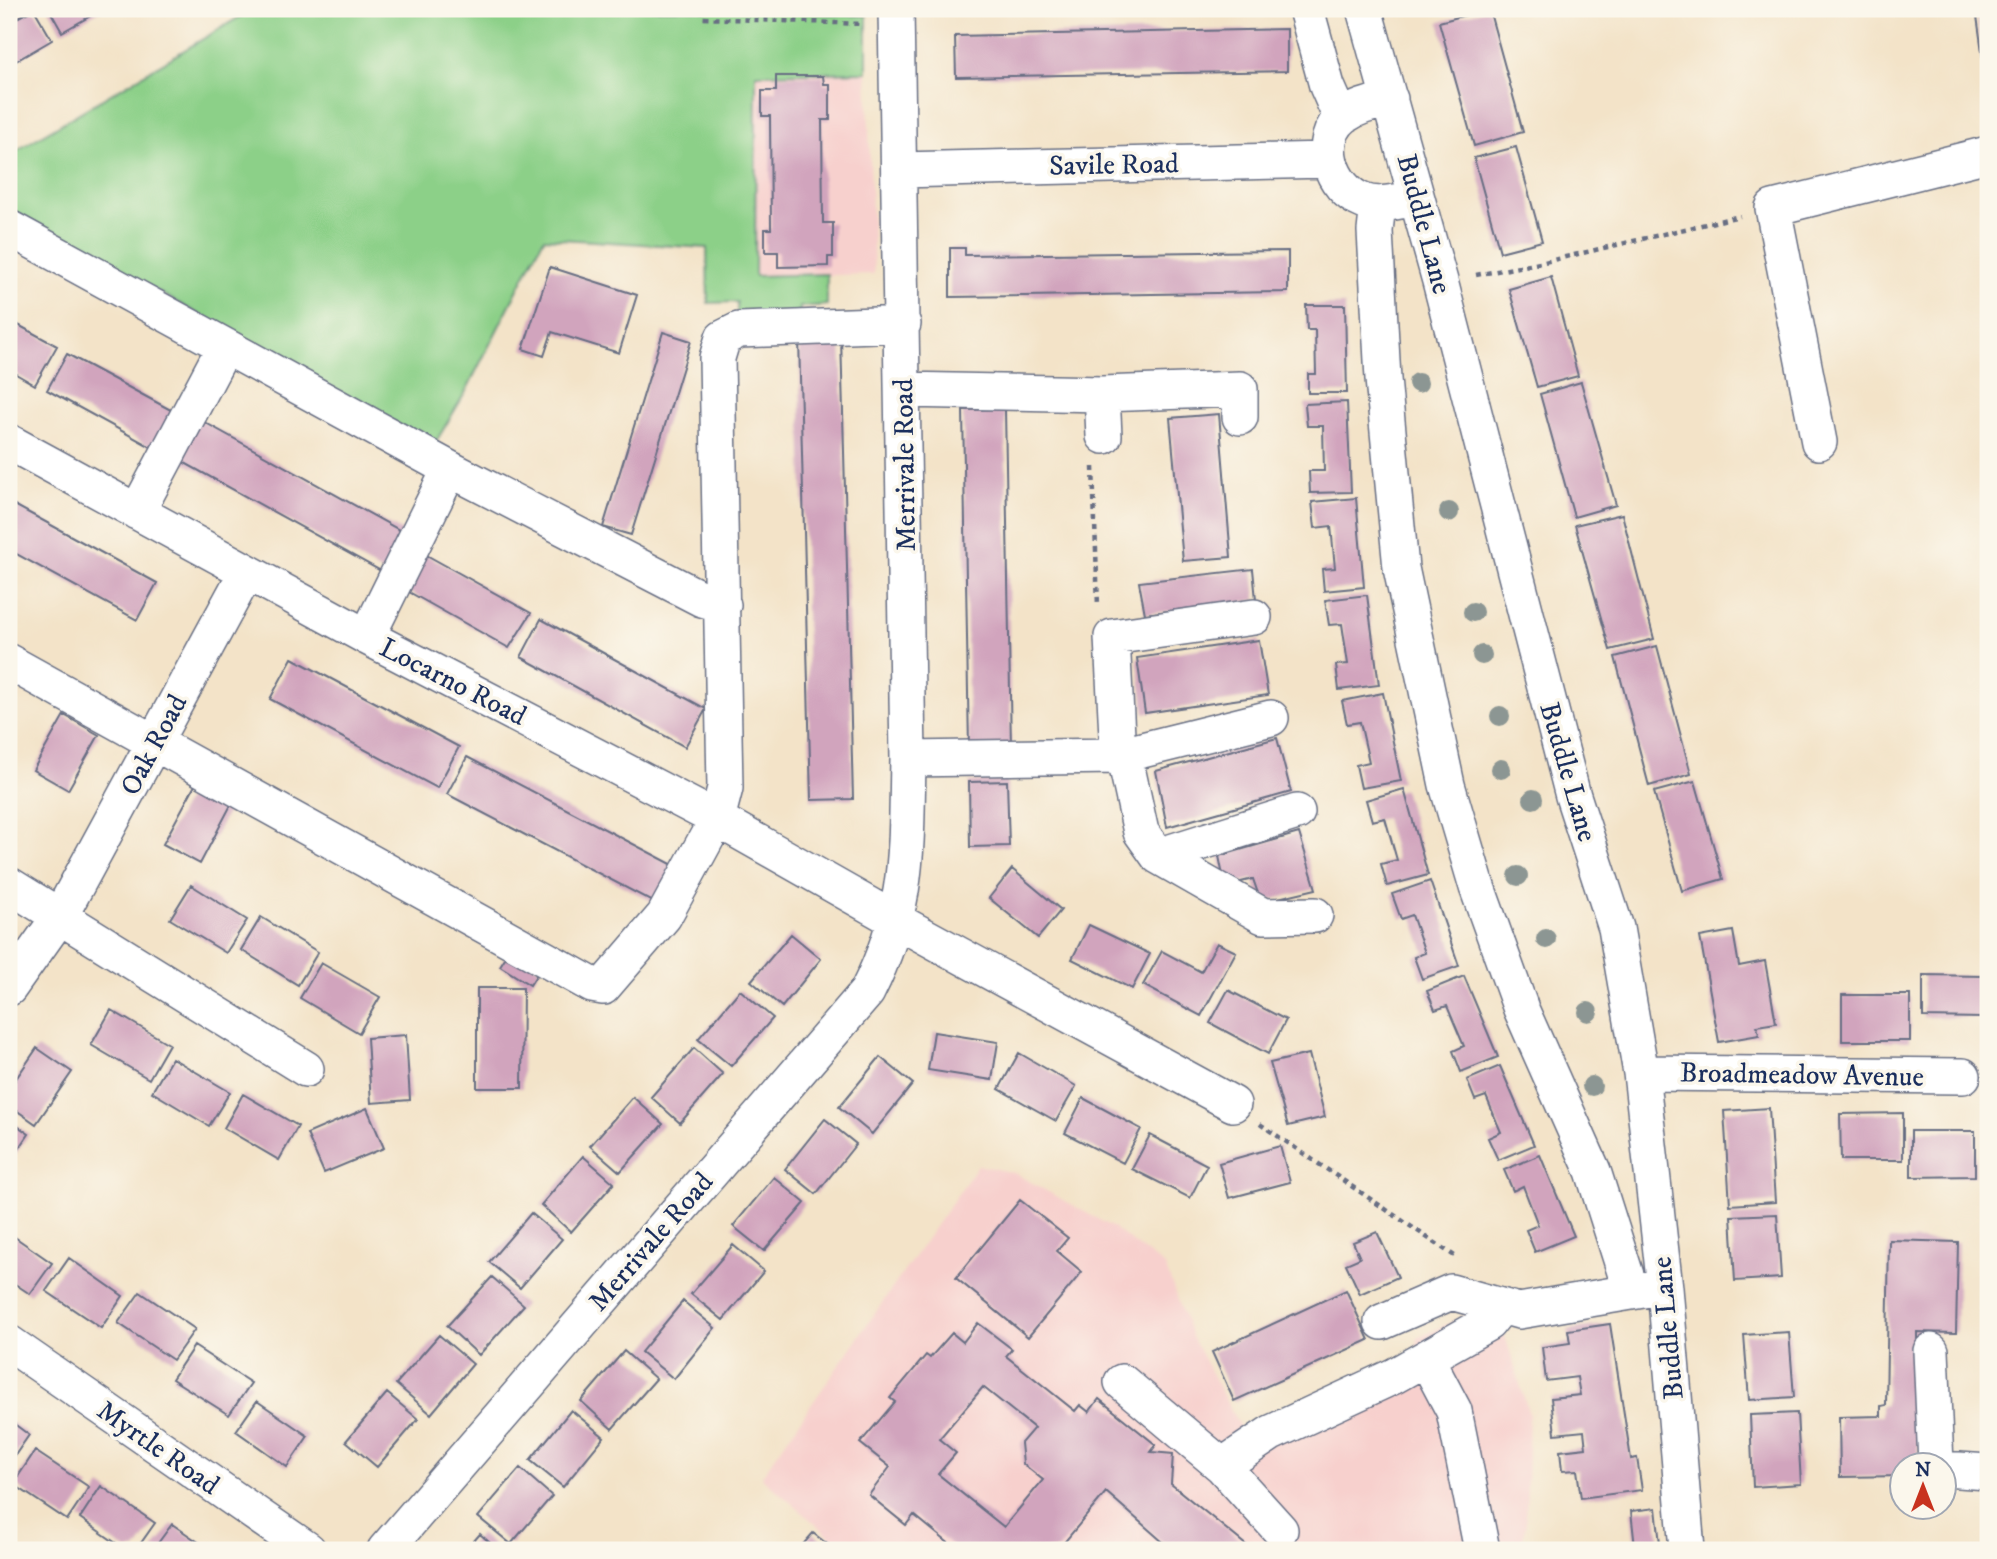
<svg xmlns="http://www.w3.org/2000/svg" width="1997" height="1559" viewBox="0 0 1997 1559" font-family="'IM FELL DW Pica',serif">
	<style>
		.built { fill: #f7d0cd }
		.green { fill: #8cd088; stroke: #548073; stroke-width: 2 }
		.building { fill: #d1a4bd; fill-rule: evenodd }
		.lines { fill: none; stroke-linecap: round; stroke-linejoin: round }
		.minor-casing { stroke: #676e83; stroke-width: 38 }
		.path { stroke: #676e83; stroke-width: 4.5; stroke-dasharray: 5 5; stroke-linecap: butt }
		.minor { stroke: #fff; stroke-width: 35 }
		.tree { fill: #8c9693 }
		.labels { text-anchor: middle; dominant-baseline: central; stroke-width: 7; stroke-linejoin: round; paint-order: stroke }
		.street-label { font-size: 28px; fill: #1b2f5e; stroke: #fbf7ec }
	</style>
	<rect width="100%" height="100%" fill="#fbf7ec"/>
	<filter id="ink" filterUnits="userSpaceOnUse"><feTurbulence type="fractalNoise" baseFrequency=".0143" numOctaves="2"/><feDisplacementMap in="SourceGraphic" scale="14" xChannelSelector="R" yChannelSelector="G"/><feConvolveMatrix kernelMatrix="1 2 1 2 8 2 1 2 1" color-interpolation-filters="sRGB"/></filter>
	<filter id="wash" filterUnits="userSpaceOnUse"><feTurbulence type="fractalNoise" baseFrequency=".00686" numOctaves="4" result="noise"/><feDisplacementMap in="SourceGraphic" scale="28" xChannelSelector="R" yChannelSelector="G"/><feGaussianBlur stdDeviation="1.57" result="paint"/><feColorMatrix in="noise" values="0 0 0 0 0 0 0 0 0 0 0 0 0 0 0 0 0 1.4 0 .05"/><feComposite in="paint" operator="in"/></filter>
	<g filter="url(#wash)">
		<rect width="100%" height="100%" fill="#f3e3c8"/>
		<!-- built -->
		<path class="built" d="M867 72 874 274 755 277 756 73Z
			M978 1165 1014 1173 1112 1227 1165 1266 1192 1337 1242 1431 1415 1353 1418 1338 1474 1311 1503 1329 1529 1414 1526 1521 1521 1550H846L761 1477Z"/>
		<!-- green -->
		<path class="green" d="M253 9H721L867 16V72L756 74 755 276 827 274V305L800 307 799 320 737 323V302L708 303 707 248 544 238 465 393 434 445 9 209V155Z"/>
		<g id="blocks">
			<!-- building -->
			<path class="building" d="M34 9 52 40 9 65V22Z
				M49 9H103L62 32Z
				M1489 9 1523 132 1474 146 1439 22Z
				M1976 9H1988V65L1984 66Z
				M1287 29V71L956 77 955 36Z
				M776 76H823L824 84H830V120H822L823 223H833V257H828V266L778 267V252H765V229H771L770 116H762V91H776Z
				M1516 147 1542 241 1500 252 1474 158Z
				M950 248H965V255L1288 251V292L950 297Z
				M550 267 637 295 619 353 552 332 544 356 523 349Z
				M1551 277 1578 376 1537 387 1509 289Z
				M1306 305H1345L1347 393H1308V374H1316L1315 330H1307Z
				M9 320 57 346 35 385 9 370Z
				M663 332 691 341 631 535 603 527Z
				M841 336 853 799 811 800 799 338Z
				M67 354 180 415 160 452 47 390Z
				M1581 382 1616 505 1574 517 1540 394Z
				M1347 402 1351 492 1310 493 1309 471H1324L1323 426H1307L1305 404Z
				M1005 409 1011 749H969L963 410Z
				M1219 414 1231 557 1183 561 1170 418Z
				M195 417 410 536 388 575 174 457Z
				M1356 498 1364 587 1324 591 1322 569 1335 568 1331 526 1315 528 1312 502Z
				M9 502 157 583 137 620 9 550Z
				M1622 514 1654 639 1610 650 1575 525Z
				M421 552 531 613 509 648 400 587Z
				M1253 569 1256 600 1145 614 1139 582Z
				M1367 595 1379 685 1339 690 1336 665 1348 664 1342 624 1329 625 1325 600Z
				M541 619 706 709 685 747 521 657Z
				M1259 640 1268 695 1145 713 1137 658Z
				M1657 646 1691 774 1649 786 1615 657Z
				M292 658 459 747 437 788 270 699Z
				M1383 693 1401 781 1361 788 1356 765 1369 762 1360 722 1347 724 1342 701Z
				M64 715 99 735 68 790 33 770Z
				M1277 738 1291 792 1167 827 1156 771Z
				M467 757 679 868 659 905 447 794Z
				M1007 781 1009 846 970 847 969 782Z
				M1695 781 1723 879 1682 891 1654 792Z
				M195 785 231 805 200 864 163 844Z
				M1404 789 1428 875 1387 886 1381 864 1397 860 1385 818 1372 821 1366 800Z
				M1299 833 1316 889 1261 902 1253 879 1225 886 1219 856Z
				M1012 869 1061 910 1038 938 989 898Z
				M1430 881 1459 966 1422 979 1414 957 1425 953 1412 915 1401 919 1392 894Z
				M191 885 247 920 226 953 170 919Z
				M261 917 318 952 298 985 241 950Z
				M1089 925 1150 954 1132 989 1072 959Z
				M1733 931 1739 966 1765 961 1776 1023 1757 1026 1759 1035 1719 1042 1700 937Z
				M791 934 821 959 782 1007 751 981Z
				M1217 943 1236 952 1201 1016 1143 985 1162 951 1201 972Z
				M510 950 540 969 530 985 500 966Z
				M321 963 380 997 359 1033 300 998Z
				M1923 975 1985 976 1984 1018 1923 1017Z
				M1464 976 1498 1057 1461 1072 1453 1051 1464 1046 1447 1006 1435 1010 1427 991Z
				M477 988H523L522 1088H477Z
				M740 990 773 1018 731 1066 698 1039Z
				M1228 990 1286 1020 1268 1054 1210 1023Z
				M1842 995H1910V1041H1842Z
				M111 1010 169 1044 149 1079 91 1045Z
				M934 1032 998 1042 992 1080 928 1070Z
				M406 1035 410 1100 371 1103 367 1038Z
				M37 1048 72 1072 36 1124 9 1105V1089Z
				M694 1048 723 1074 680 1123 651 1097Z
				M1019 1053 1076 1086 1056 1121 999 1089Z
				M1309 1054 1325 1117 1288 1126 1270 1063Z
				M880 1057 913 1084 872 1134 839 1107Z
				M172 1058 230 1092 209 1126 152 1092Z
				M1500 1066 1534 1145 1498 1160 1488 1138 1501 1132 1486 1096 1475 1100 1467 1080Z
				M243 1094 298 1126 279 1160 224 1128Z
				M633 1097 663 1124 620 1172 590 1146Z
				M1083 1098 1141 1129 1123 1163 1065 1133Z
				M367 1108 384 1148 324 1173 307 1134Z
				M1769 1108 1775 1202 1730 1205 1724 1111Z
				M1903 1113V1160H1841L1840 1114Z
				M825 1119 856 1144 816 1194 785 1169Z
				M9 1120 29 1134 9 1164Z
				M1911 1131H1975V1176L1911 1177Z
				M1150 1135 1207 1165 1190 1198 1132 1169Z
				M1280 1146 1290 1182 1229 1198 1219 1163Z
				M1540 1155 1574 1236 1535 1252 1526 1230 1538 1225 1523 1186 1513 1191 1504 1170Z
				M583 1156 614 1183 571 1232 541 1205Z
				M774 1177 805 1203 764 1251 733 1226Z
				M1020 1200 1068 1238 1057 1251 1082 1272 1028 1337 956 1278Z
				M531 1213 562 1239 520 1288 489 1262Z
				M1777 1214 1781 1278 1735 1281 1731 1216Z
				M1377 1232 1398 1277 1360 1294 1346 1264 1360 1258 1353 1242Z
				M9 1233 52 1263 30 1294 9 1280Z
				M1889 1240 1958 1242 1956 1333 1917 1332 1918 1464H1902V1476L1840 1477 1839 1417 1881 1416V1406L1886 1405Z
				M733 1245 764 1271 723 1320 691 1294Z
				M69 1258 123 1296 101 1328 46 1291Z
				M492 1277 524 1305 479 1355 447 1326Z
				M1346 1290 1369 1340 1234 1401 1212 1352Z
				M140 1292 195 1329 173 1360 118 1323Z
				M683 1301 715 1328 674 1379 641 1352Z
				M978 1323 1012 1349 1006 1356 1075 1411 1080 1405 1089 1412 1099 1399 1156 1445 1151 1452 1173 1454 1171 1484 1247 1546 1244 1550H1172L1106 1492 1058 1550H957L914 1515 906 1525 869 1495 890 1467 860 1443 895 1402 890 1398 926 1355 930 1358 952 1333 963 1342ZM983 1387 1034 1428 1021 1443 1023 1464 1043 1480 1004 1527 938 1474 956 1453 939 1439Z
				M1610 1324 1631 1459 1637 1458 1642 1490 1581 1498 1577 1470 1562 1471 1560 1451 1586 1448 1584 1431 1555 1434 1551 1398 1580 1395 1577 1377 1546 1381 1542 1347 1570 1343 1568 1330Z
				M1789 1332 1794 1397 1749 1400 1744 1335Z
				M439 1335 473 1364 431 1414 396 1384Z
				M194 1346 251 1383 229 1415 172 1379Z
				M624 1351 656 1379 612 1429 581 1401Z
				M387 1393 418 1419 377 1467 346 1441Z
				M257 1401 308 1436 287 1467 236 1431Z
				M571 1410 604 1437 563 1487 530 1460Z
				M1797 1413 1801 1484 1753 1487 1750 1415Z
				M9 1420 29 1435 9 1464Z
				M35 1451 89 1487 67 1520 13 1484Z
				M520 1468 552 1496 511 1544 478 1517Z
				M101 1486 155 1523 136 1550H126L80 1518Z
				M1656 1508 1660 1544 1635 1547 1631 1511Z
				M172 1524 210 1550H153Z
				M813 1533 835 1550H798Z
				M480 1534 498 1550H466Z"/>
		</g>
	</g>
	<g filter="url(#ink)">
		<use href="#blocks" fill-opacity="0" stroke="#676e83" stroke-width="2"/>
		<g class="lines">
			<defs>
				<path id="minor" d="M1306 9 1327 86 1341 118
					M1364 9 1440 281 1573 796 1616 928 1641 1073 1665 1288 1687 1550
					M1390 99C1374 103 1358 106 1344 116 1314 140 1331 189 1363 201 1376 206 1388 203 1401 201
					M899 170 1328 160
					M1378 204 1375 231 1383 379 1401 568 1447 785 1477 887 1521 1009 1593 1171 1631 1291
					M9 228 450 469 702 599 723 605
					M904 390 1102 394 1104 436
					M1102 394 1240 389V417
					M9 442 367 637 717 819 897 921 1233 1104
					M1819 442 1773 208 1988 154
					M137 512 225 346
					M1254 617 1112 637 1118 756 1126 763 1141 832 1158 856 1263 916 1315 915
					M367 637 450 469
					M9 662 592 985 603 987 664 916 717 819 725 788 717 358 723 338 739 330 903 324
					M908 759 1118 756 1271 718
					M1158 856 1297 812
					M9 885 306 1069
					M9 988 60 916 246 573
					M1641 1073 1963 1076
					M1382 1322 1451 1292 1519 1311 1655 1288
					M9 1343 308 1550
					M1931 1351 1936 1464
					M1426 1358 1454 1411 1482 1550
					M1122 1382 1222 1466 1280 1530
					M1222 1466 1271 1433 1394 1376 1488 1323 1500 1308
					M1944 1469 1988 1472
					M385 1550 867 992C910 907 906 851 908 759L896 9"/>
			</defs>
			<!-- minor casing -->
			<use href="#minor" class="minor-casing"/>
			<!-- path -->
			<path class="path" d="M700 9 703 18 863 24
				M1476 275 1540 263 1740 216
				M1093 467 1098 606
				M1260 1124 1456 1257"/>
			<!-- minor -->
			<use href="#minor" class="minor"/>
		</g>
		<!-- trees -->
		<g class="tree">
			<circle cx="1418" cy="383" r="10"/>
			<circle cx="1449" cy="512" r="10"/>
			<circle cx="1473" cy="612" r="10"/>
			<circle cx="1482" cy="655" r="10"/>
			<circle cx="1500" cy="716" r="10"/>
			<circle cx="1501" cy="769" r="10"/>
			<circle cx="1533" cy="799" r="10"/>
			<circle cx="1518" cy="876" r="10"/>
			<circle cx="1546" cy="939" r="10"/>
			<circle cx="1588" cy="1012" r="10"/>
			<circle cx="1592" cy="1086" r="10"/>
		</g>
	</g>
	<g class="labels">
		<!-- street labels -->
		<g class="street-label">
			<text transform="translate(1114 165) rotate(-1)">Savile Road</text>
			<text transform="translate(1424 224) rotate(75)">Buddle Lane</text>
			<text transform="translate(905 465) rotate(-91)">Merrivale Road</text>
			<text transform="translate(453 682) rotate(27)">Locarno Road</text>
			<text transform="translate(154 745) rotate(-62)">Oak Road</text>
			<text transform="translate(1568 772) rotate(74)">Buddle Lane</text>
			<text transform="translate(1802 1075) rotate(1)">Broadmeadow Avenue</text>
			<text transform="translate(651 1242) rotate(-49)">Merrivale Road</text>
			<text transform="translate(1668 1328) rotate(-95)">Buddle Lane</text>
			<text transform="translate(158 1448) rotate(35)">Myrtle Road</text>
		</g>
	</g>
	<!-- margin -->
	<rect width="1997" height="1559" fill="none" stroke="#fbf7ec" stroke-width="35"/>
	<!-- north arrow -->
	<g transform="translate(1923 1486)"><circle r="33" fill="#fbf7ec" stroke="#a1a7b3" stroke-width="2"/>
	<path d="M0-5L12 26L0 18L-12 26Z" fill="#c8321e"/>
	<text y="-10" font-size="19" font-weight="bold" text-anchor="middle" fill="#1b2f5e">N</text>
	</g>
</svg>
